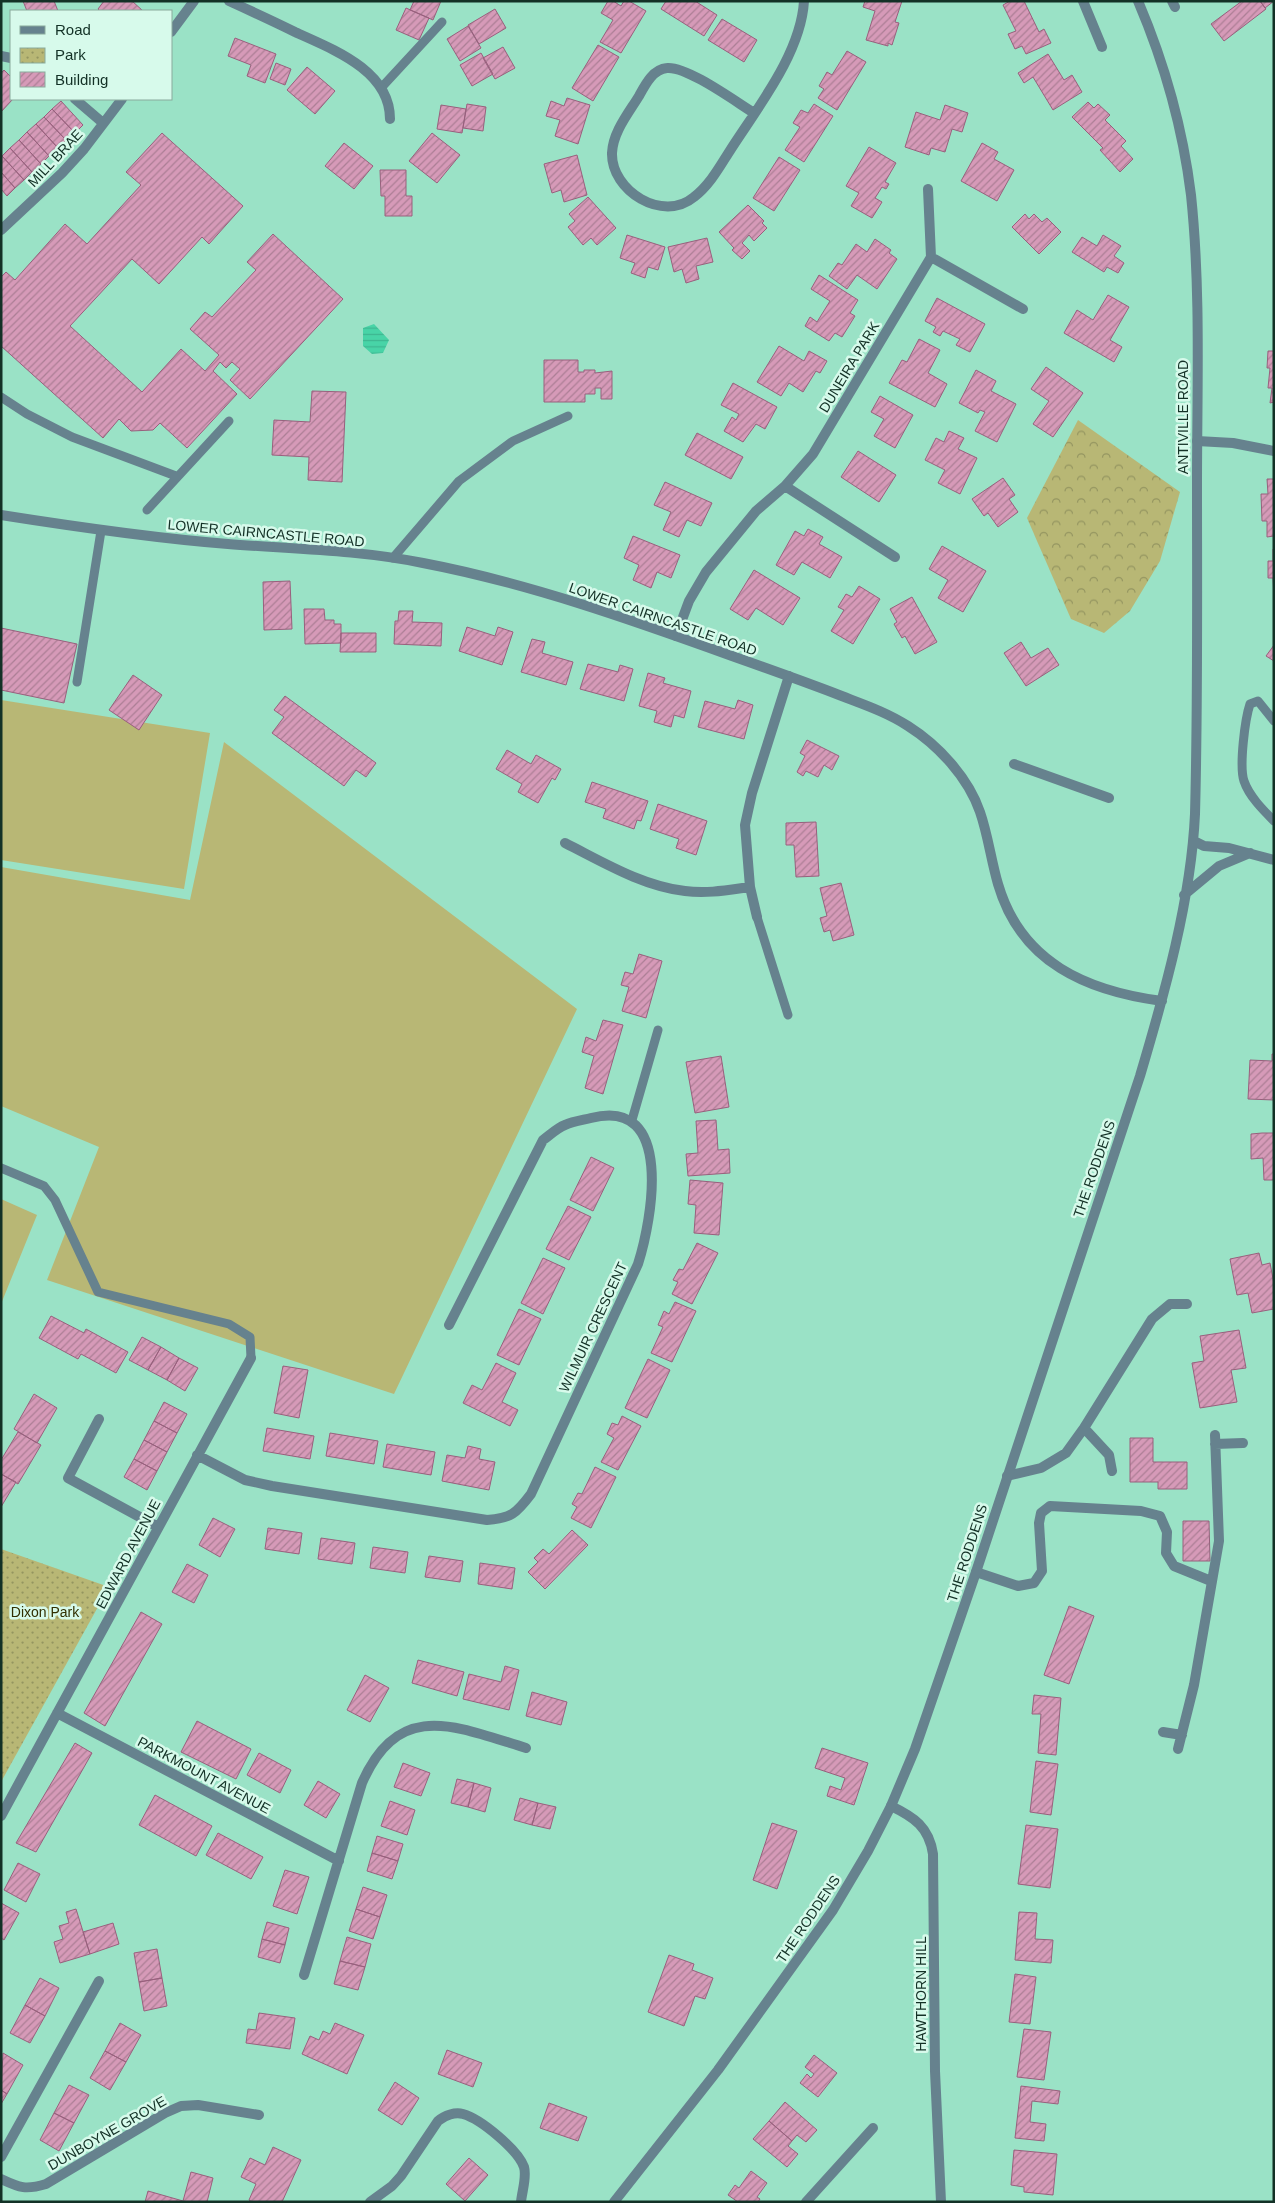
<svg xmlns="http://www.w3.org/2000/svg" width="1275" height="2203" viewBox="0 0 1275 2203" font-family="Helvetica,sans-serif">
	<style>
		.green { fill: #b8b775 }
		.forest { fill: url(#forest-crowns) }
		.park { fill: url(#park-dots) }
		.water { fill: url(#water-rules) }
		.building { fill: url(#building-hatch); stroke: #98607d }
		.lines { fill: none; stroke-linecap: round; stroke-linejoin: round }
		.service { stroke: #66828e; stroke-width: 9 }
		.pedestrian { stroke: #66828e; stroke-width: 10 }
		.minor { stroke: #66828e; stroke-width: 10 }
		.tertiary { stroke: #66828e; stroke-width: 10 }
		.labels { text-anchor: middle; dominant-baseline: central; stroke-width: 5; stroke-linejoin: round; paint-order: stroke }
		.street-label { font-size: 14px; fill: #133126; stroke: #d7faeb }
		.park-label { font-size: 14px; fill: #312f00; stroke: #d7faeb }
	</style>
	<defs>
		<pattern id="forest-crowns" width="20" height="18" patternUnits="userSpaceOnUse" patternTransform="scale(1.25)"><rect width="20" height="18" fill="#b8b775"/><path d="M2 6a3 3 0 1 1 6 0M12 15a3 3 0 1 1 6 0" fill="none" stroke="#949560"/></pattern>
		<pattern id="park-dots" width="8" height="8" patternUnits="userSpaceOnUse" patternTransform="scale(1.25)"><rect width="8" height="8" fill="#b8b775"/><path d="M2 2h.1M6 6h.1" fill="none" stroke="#949560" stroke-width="1.8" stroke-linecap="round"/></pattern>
		<pattern id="water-rules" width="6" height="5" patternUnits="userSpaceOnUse" patternTransform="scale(1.25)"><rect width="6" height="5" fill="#48d4a7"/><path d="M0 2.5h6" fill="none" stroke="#3eb690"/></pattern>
		<pattern id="building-hatch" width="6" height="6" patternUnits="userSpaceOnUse" patternTransform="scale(1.25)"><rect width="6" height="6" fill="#d69ab8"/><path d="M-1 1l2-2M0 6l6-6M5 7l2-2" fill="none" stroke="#ac7e95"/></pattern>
	</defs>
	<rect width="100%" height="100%" fill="#9ae2c6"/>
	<!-- green -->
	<path class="green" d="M1 700 210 733 184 889 1 860Z
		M224 742 577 1009 394 1394 47 1280 99 1147 1 1106V867L190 900Z
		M1 1199 37 1215 1 1304Z"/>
	<!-- forest -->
	<path class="forest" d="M1078 420 1180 492 1160 561 1130 611 1104 633 1071 619 1027 518Z"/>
	<!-- park -->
	<path class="park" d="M1 1549 109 1587 1 1782Z"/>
	<!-- water -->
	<path class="water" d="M374 324 389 340 383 353 372 354 363 346V328Z"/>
	<!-- building -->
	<path class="building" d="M23 1H54L58 11H27Z
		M104 1H132L143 11H100L98 9Z
		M414 1H441L433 20 410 10Z
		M608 1H613L621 6 624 1H629L646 11 621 53 600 42 613 20 601 13Z
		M666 1H695L717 15 704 36 661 9Z
		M865 1H902L895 22 899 23 892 45 888 43V46L866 40 875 11 863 7Z
		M1010 1H1024L1039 32 1044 29 1051 43 1026 54 1022 46 1015 49 1008 34 1016 31 1003 5Z
		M1242 1H1260L1266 9 1224 41 1211 24Z
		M1260 1H1274L1265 8Z
		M406 8 429 18 419 40 396 30Z
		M495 9 506 28 479 44 468 25Z
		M722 19 757 40 744 62 708 40Z
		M468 26 481 48 460 61 447 39Z
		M235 38 276 54 265 83 247 76 251 65 228 56Z
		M598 45 619 57 593 101 572 88Z
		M503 47 515 68 495 79 483 58Z
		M847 51 866 62 837 110 818 98 824 89 819 86 827 72 832 75Z
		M481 53 493 74 472 86 460 65Z
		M1048 54 1064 80 1072 75 1082 92 1053 110 1033 77 1024 83 1018 73Z
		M276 63 291 69 285 85 270 79Z
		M307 67 335 91 315 114 287 90Z
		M4 70 11 77V99H13L1 112V73Z
		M567 98 590 105 578 144 555 136 560 120 546 116 551 101 564 106Z
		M61 101 83 125 75 133 52 109Z
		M1088 102 1094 108 1098 104 1110 115 1105 120 1126 141 1121 146 1133 159 1120 172 1100 150 1103 148 1072 117Z
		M467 104 486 107 483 131 463 128Z
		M814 104 833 116 804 162 785 150 800 127 793 123 801 110 808 113Z
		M441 105 466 109 462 133 437 129Z
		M945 105 968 113 962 132 952 129 945 152 931 148 929 155 905 147 916 112 940 120Z
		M52 109 75 133 66 140 44 117Z
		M44 117 66 140 58 148 36 124Z
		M36 124 58 148 49 156 27 132Z
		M27 132 49 156 41 164 19 140Z
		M162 133 243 206 209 244 202 237 159 284 132 259 70 326 142 392 181 349 205 371 219 355 190 329 205 312 212 317 256 270 247 262 273 234 343 299 250 399 230 380 240 369 232 362 226 368 220 362 213 371 237 394 187 448 160 423 153 430 131 431 119 419 103 438 1 346V277L6 272 15 280 65 224 87 244 141 185 126 172Z
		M432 133 460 155 437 183 409 161Z
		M19 140 41 164 32 172 10 148Z
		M344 143 373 166 354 189 325 166Z
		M982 143 998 152 994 159 1014 170 997 201 961 181Z
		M869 147 896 163 885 182 889 184 886 189 882 187 875 198 882 202 872 218 851 206 859 193 846 186Z
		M10 148 32 172 24 180 2 156Z
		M577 155 587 195 564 202 561 190 552 193 544 164Z
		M2 156 24 180 15 188 1 172Z
		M779 157 800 170 774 211 753 198Z
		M380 170H406V196H412V216H385V196H381Z
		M1 172 15 188 7 196 1 189Z
		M588 197 616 228 597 245 591 238 583 245 568 227 575 221 569 214Z
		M748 205 764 221 762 223 767 228 754 241 749 235 742 243 750 251 742 259 732 250 734 248 719 232Z
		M1025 214 1029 219 1034 214 1042 222 1047 218 1061 232 1039 254 1012 227Z
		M627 235 665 247 658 270 648 267 645 278 631 273 635 263 620 258Z
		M1103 235 1121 246 1114 256 1124 263 1118 273 1107 267 1104 272 1072 252 1082 237 1097 246Z
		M707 238 713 262 696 266 699 279 686 283 682 269 674 272 668 247Z
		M875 239 891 250 889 253 897 259 877 289 857 275 847 289 829 276 838 263 842 265 856 244 867 252Z
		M819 275 858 300 850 313 855 316 842 337 835 333 829 341 805 326 810 317 817 322 830 301 811 289Z
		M1108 295 1129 307 1110 340 1122 347 1114 362 1064 333 1077 310 1093 320Z
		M937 298 985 324 970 352 956 345 960 339 943 331 940 336 933 332 936 327 925 321Z
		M919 339 940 350 928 373 947 384 935 407 889 383 902 360 907 362Z
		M779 346 804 361 809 351 827 361 820 373 816 371 803 392 789 383 781 396 757 382Z
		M1268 351H1274V402L1270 403 1272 388H1268L1270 368H1267Z
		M544 360H578V372H584V370H595V373L612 371V399H601V388H595V394H585V402H544Z
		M1046 367 1083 393 1053 437 1033 424 1049 401 1031 389Z
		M976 370 996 381 991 391 1016 404 997 442 975 431 985 412 980 410 978 413 959 403Z
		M733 383 777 407 765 429 756 424 743 442 724 431 732 417 736 420 739 414 721 405Z
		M312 391 346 392 342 482 308 480 309 457 272 455 274 420 310 422Z
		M880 396 913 415 895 448 874 436 884 419 871 412Z
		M949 431 964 438 958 449 977 458 960 494 938 483 945 470 925 460 936 438 944 442Z
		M697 433 743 457 731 479 685 455Z
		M858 451 896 475 879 502 841 477Z
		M1003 478 1015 495 1009 499 1018 512 998 527 988 513 984 516 972 499Z
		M1267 479H1274V536L1267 537V521H1262L1261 494H1268Z
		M665 482 712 503 701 526 687 520 679 537 663 530 671 512 654 505Z
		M808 529 823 537 819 544 842 557 830 578 802 562 794 575 776 565 795 531 804 536Z
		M633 536 680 555 671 578 657 572 651 588 633 580 639 565 624 558Z
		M942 546 986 571 963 612 938 598 948 580 929 569Z
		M1273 549H1274V596L1273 578H1268V561H1273Z
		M754 570 800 598 783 625 756 608 748 620 730 609Z
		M290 581 292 629 264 630 263 582Z
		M859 586 880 599 853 644 831 631 844 610 838 607 846 594 852 597Z
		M912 597 937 642 915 654 905 636 902 638 894 624 897 622 890 609Z
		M304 609H324L325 620H334V624H341V643L305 644Z
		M399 611H413L412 622 442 623 441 646 394 644 395 621H398Z
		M467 627 495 636 498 627 513 632 502 665 459 651Z
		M1 628 77 644 64 703 1 690Z
		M341 633H376V652H340Z
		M532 639 545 642 542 653 573 662 566 685 521 672Z
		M1021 642 1031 658 1048 648 1059 665 1026 686 1004 653Z
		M1274 645V661L1266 656Z
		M588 664 618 672 620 665 633 669 624 701 580 689Z
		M648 673 665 678 663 683 691 691 684 718 674 715 671 727 654 722 657 711 639 706Z
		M133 675 162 695 139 730 109 710Z
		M285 696 376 763 366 777 356 770 344 786 272 733 284 717 274 710Z
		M738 700 753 705 744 739 698 727 705 701 735 709Z
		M807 740 839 756 832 770 824 765 818 777 806 771 803 776 797 772 805 756 800 753Z
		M507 750 531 764 536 755 561 769 555 780 552 778 538 803 518 792 522 784 496 769Z
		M592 782 648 801 641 821 637 820 634 829 603 818 606 809 585 802Z
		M658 804 707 821 696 855 676 848 679 839 650 829Z
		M816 822 819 876 796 877 794 845H786V823Z
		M841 883 854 935 833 941 830 930 824 932 820 918 827 916 820 888Z
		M639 954 662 961 646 1018 622 1011 629 987 621 985 625 972 633 974Z
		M603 1020 623 1025 603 1094 585 1088 594 1056 582 1052 586 1037 596 1041Z
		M1272 1054H1274V1100L1248 1099 1250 1060 1272 1061Z
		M721 1056 729 1107 695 1113 686 1062Z
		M716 1120 718 1150 729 1149 730 1173 688 1176 686 1154 698 1153 696 1121Z
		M1262 1133H1274V1180H1264L1263 1158 1251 1159V1134Z
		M591 1157 614 1168 593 1211 570 1200Z
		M690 1180 723 1183 719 1235 694 1233 696 1205 688 1204Z
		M568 1206 591 1217 569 1260 546 1249Z
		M697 1243 718 1253 692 1304 672 1294 678 1282 673 1280 679 1269 683 1270Z
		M1259 1253 1262 1265 1270 1263 1274 1284V1309L1252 1313 1248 1293 1237 1295 1230 1259Z
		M543 1258 565 1268 543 1314 521 1303Z
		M675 1302 696 1311 672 1362 651 1353 663 1327 658 1325 664 1311 669 1314Z
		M519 1309 541 1319 519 1365 497 1355Z
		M51 1316 84 1333 86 1329 128 1352 116 1373 81 1354 78 1359 39 1338Z
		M1239 1330 1246 1368 1231 1370 1237 1402 1200 1408 1192 1363 1204 1361 1200 1336Z
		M142 1337 161 1347 148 1370 129 1360Z
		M161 1347 179 1358 167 1380 148 1370Z
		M179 1358 198 1368 185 1391 167 1380Z
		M648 1359 670 1370 647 1418 625 1408Z
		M496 1363 516 1373 502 1402 518 1410 510 1426 463 1403 472 1385 482 1390Z
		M283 1366 308 1370 299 1418 274 1413Z
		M34 1394 57 1408 37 1443 14 1429Z
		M164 1402 187 1414 177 1433 154 1421Z
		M622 1416 641 1426 618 1470 601 1462 614 1438 607 1434 612 1423 618 1425Z
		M154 1421 177 1433 167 1452 144 1440Z
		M267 1428 314 1436 310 1459 263 1451Z
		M18 1432 41 1445 18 1484 1 1474V1460Z
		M330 1433 378 1441 374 1464 326 1456Z
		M1130 1438H1153V1462H1187V1489H1158V1482H1130Z
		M144 1440 167 1452 157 1471 134 1459Z
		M387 1444 435 1452 431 1475 383 1467Z
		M468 1446 481 1449 479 1459 495 1462 489 1490 442 1481 447 1455 465 1458Z
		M134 1459 157 1471 147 1490 124 1477Z
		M595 1467 616 1477 591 1528 571 1518 577 1507 572 1504 578 1493 582 1494Z
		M1 1474 16 1482 1 1507Z
		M213 1518 235 1529 220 1557 199 1545Z
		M1183 1521H1209L1210 1561H1183Z
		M268 1528 302 1533 299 1554 265 1549Z
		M572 1530 588 1545 545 1589 528 1572 538 1562 534 1558 543 1549 549 1554Z
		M321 1538 355 1543 352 1564 318 1559Z
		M373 1547 408 1552 405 1573 370 1568Z
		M429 1556 463 1561 460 1582 425 1577Z
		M480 1563 515 1568 512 1589 478 1584Z
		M187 1564 208 1575 194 1603 172 1592Z
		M1069 1606 1094 1616 1069 1684 1044 1675Z
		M141 1612 162 1624 105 1726 84 1713Z
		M418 1660 464 1672 457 1696 412 1683Z
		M505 1666 519 1670 509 1710 463 1699 469 1674 501 1682Z
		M365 1675 389 1688 370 1722 347 1710Z
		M532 1692 567 1702 561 1725 526 1716Z
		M1034 1695 1061 1698 1056 1755 1038 1753 1041 1714H1032Z
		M197 1721 251 1749 236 1779 181 1752Z
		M75 1743 92 1753 36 1852 16 1843Z
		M822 1748 868 1763 854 1805 827 1796 830 1786 841 1790 845 1778 815 1768Z
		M259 1753 291 1770 280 1793 247 1775Z
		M1036 1761 1058 1764 1051 1815 1030 1812Z
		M403 1763 430 1773 421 1796 394 1787Z
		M457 1779 474 1783 468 1807 451 1803Z
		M318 1781 340 1794 326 1818 304 1805Z
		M474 1783 491 1788 485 1812 468 1807Z
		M155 1795 212 1826 196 1856 139 1825Z
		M520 1798 538 1803 532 1825 514 1820Z
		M390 1801 415 1810 407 1835 381 1826Z
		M538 1803 556 1807 550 1829 532 1825Z
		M772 1823 797 1831 777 1889 753 1880Z
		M1026 1825 1058 1829 1050 1888 1018 1884Z
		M218 1833 263 1857 251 1879 206 1855Z
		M377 1836 403 1844 398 1861 372 1853Z
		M372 1853 398 1861 392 1879 367 1871Z
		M18 1863 40 1874 26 1902 4 1890Z
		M285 1870 309 1877 297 1914 273 1906Z
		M363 1887 387 1895 380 1917 356 1909Z
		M1 1903 19 1913 4 1940 1 1938Z
		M76 1909 90 1954 60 1963 54 1942 63 1939 59 1926 69 1923 66 1912Z
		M356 1909 380 1917 373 1939 349 1931Z
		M1019 1912 1037 1913 1035 1939 1053 1940 1051 1963 1015 1960Z
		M267 1922 289 1928 285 1945 262 1939Z
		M113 1923 119 1944 90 1954 83 1932Z
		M347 1937 371 1944 365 1967 340 1961Z
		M262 1939 285 1945 280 1963 258 1957Z
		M157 1949 162 1978 139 1982 134 1953Z
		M669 1955 694 1964 692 1970 713 1978 705 1999 695 1996 684 2026 648 2012Z
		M340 1961 365 1967 358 1990 334 1984Z
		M1015 1974 1036 1977 1030 2024 1009 2022Z
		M40 1978 59 1988 45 2016 25 2005Z
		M162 1978 167 2006 144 2011 139 1982Z
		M25 2005 45 2016 30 2043 10 2033Z
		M259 2013 295 2018 290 2049 246 2043 248 2029 256 2030Z
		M120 2023 141 2035 126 2062 105 2051Z
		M335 2023 364 2035 347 2074 302 2054 310 2036 319 2040 323 2031 330 2034Z
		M1024 2029 1051 2032 1044 2080 1017 2077Z
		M447 2050 482 2063 473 2087 438 2074Z
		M105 2051 126 2062 110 2090 90 2078Z
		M3 2053 23 2065 7 2094 1 2090Z
		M814 2055 837 2073 818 2097 800 2083 807 2074 811 2078 814 2074 805 2067Z
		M395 2082 419 2098 402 2125 378 2110Z
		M69 2085 89 2095 74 2123 54 2113Z
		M1021 2086 1060 2091 1058 2104 1032 2101 1030 2122 1046 2124 1044 2141 1015 2138Z
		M1 2090 7 2094 1 2104Z
		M785 2102 817 2130 806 2142 797 2135 792 2141 769 2121Z
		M549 2103 587 2117 578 2141 540 2128Z
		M54 2113 74 2123 59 2151 40 2140Z
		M769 2121 792 2141 788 2146 798 2154 787 2167 753 2139Z
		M273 2147 301 2160 282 2202H252L249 2200 256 2184 241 2177 250 2158 265 2165Z
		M1014 2150 1057 2154 1053 2195 1024 2192V2187L1011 2185Z
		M469 2158 488 2175 465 2201 446 2184Z
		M751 2171 767 2183 757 2197 760 2199 758 2202H738L728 2195 735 2185 739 2188Z
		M191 2172 213 2178 207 2202H145L148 2191 183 2201Z"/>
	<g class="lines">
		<!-- service -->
		<path class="service" d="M381 88 442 22
			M1 397 27 414 72 437 176 476
			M147 510 229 421
			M393 558 459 481 513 441 568 416
			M77 682 101 531
			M1274 721 1258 701 1250 704C1245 719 1239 766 1244 781 1249 796 1263 810 1274 821
			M757 917 788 1015
			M632 1120 658 1030
			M1 1168 44 1186 55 1200 98 1292 229 1324 250 1337 251 1358"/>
		<!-- pedestrian -->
		<path class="pedestrian" d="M1014 764 1109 798"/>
		<!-- minor -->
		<path class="minor" d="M229 1C251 11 273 21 295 32 332 49 390 70 390 119
			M1083 1 1102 47
			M1172 1 1175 7
			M171 32 194 1
			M1 56 11 58
			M75 99 103 123
			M754 113C736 102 687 66 667 68 653 69 645 85 639 96 628 114 613 132 612 153 611 191 663 223 694 197 710 185 720 166 731 149 758 107 801 53 804 1
			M1 230 62 173 84 149 122 99
			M931 257 1023 309
			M1197 441 1233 443 1274 451
			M785 486 895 557
			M676 636 689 601 706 572 756 511 785 486 813 454 931 257 928 189
			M565 843C603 862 642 886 685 891 707 894 728 890 750 887
			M757 917 750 887 745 825 752 793 789 676
			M99 1419 68 1478 158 1527
			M1084 1428 1109 1455 1112 1471
			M1215 1444 1243 1443
			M197 1455 245 1480 272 1486 487 1520C511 1518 516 1514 531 1494L638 1264C652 1220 675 1096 591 1118 583 1120 573 1121 565 1125 557 1128 550 1135 543 1140L449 1325
			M1007 1476 1041 1468 1066 1453 1084 1428 1152 1319 1170 1304H1187
			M976 1572 1018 1586 1034 1583 1042 1571 1039 1523 1041 1513 1050 1506 1141 1511 1160 1516 1167 1532 1166 1553 1174 1566 1211 1581
			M57 1713 339 1861
			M1163 1732 1182 1735
			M1178 1749 1194 1685 1219 1541 1215 1435
			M891 1806C914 1817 929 1827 933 1854L935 2071 941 2202
			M1 1816 251 1358
			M304 1975 362 1783C399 1698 457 1727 526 1748
			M1 2157 99 1981
			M1 2179C20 2188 26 2190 46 2184L165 2113 181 2106 198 2105 259 2115
			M370 2202 392 2186 401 2176 438 2121C445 2115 455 2112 463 2114 481 2119 518 2150 524 2167 527 2177 522 2191 521 2202
			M806 2202 873 2128"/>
		<!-- tertiary -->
		<path class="tertiary" d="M1 515C77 527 152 538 228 544 293 549 360 550 423 563 528 583 632 620 732 656 766 668 800 680 834 693 859 703 885 711 908 726 938 745 968 777 980 812 988 835 991 860 998 884 1021 963 1087 991 1162 1001
			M1194 841 1204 846 1229 848 1274 860
			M1184 895 1219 866 1250 853
			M614 2202 718 2070 833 1910 868 1851 891 1806 915 1749 976 1572 1140 1076C1165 992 1191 900 1195 814 1198 704 1197 594 1197 484 1197 388 1201 291 1191 195 1183 130 1164 62 1138 1"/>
	</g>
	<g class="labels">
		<!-- street labels -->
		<g class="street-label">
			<text transform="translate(55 158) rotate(-47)">MILL BRAE</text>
			<text transform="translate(849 367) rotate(-59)">DUNEIRA PARK</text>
			<text transform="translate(1183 417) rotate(-90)">ANTIVILLE ROAD</text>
			<text transform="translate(266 533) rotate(5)">LOWER CAIRNCASTLE ROAD</text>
			<text transform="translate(663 619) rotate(19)">LOWER CAIRNCASTLE ROAD</text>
			<text transform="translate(1094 1169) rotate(-71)">THE RODDENS</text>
			<text transform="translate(593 1327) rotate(-65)">WILMUIR CRESCENT</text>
			<text transform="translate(967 1553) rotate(-72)">THE RODDENS</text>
			<text transform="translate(128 1554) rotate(-62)">EDWARD AVENUE</text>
			<text transform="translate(204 1775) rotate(28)">PARKMOUNT AVENUE</text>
			<text transform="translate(808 1919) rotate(-56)">THE RODDENS</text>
			<text transform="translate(921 1994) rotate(-90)">HAWTHORN HILL</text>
			<text transform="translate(107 2133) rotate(-30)">DUNBOYNE GROVE</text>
		</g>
		<!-- park labels -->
		<g class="park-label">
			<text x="45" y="1612">Dixon Park</text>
		</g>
	</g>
	<!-- border -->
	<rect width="1275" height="2203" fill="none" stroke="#133126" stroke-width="5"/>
	<!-- legend -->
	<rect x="10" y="10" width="162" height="90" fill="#d7faeb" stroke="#89aa9c"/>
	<rect x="20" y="26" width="25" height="8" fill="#66828e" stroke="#89aa9c"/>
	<text x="55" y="35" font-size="15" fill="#133126">Road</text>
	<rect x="20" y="48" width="25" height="15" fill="url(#park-dots)" stroke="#89aa9c"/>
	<text x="55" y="60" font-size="15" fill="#133126">Park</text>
	<rect x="20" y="72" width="25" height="15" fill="url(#building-hatch)" stroke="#89aa9c"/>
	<text x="55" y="85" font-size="15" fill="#133126">Building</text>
</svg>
